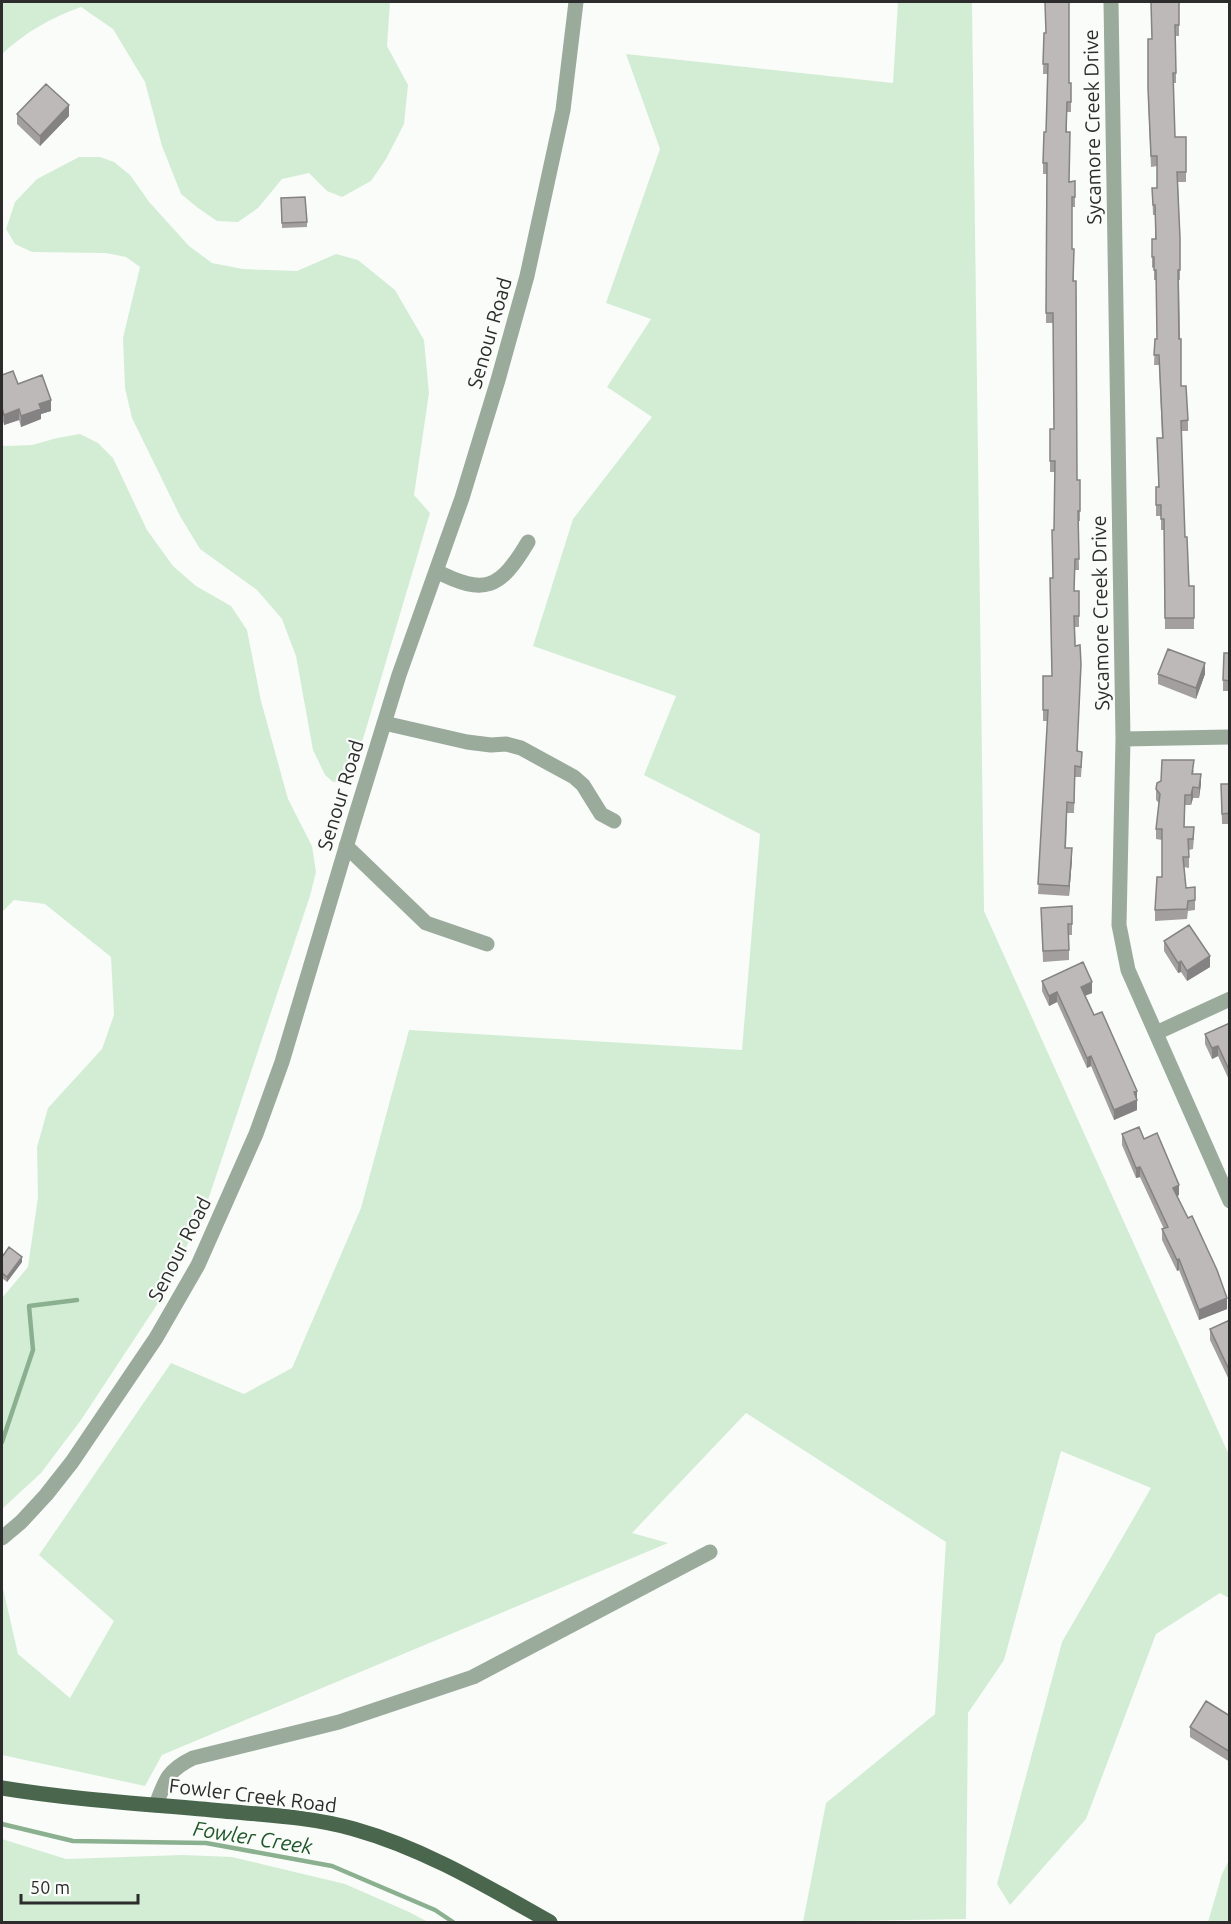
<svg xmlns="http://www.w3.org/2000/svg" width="1231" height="1924" viewBox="0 0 1231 1924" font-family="Ubuntu,sans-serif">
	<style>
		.green { fill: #d3edd5 }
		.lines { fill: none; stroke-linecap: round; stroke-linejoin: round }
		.stream { stroke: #8bb08f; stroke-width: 4.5 }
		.minor { stroke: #9aaa9b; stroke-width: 15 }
		.major { stroke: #4a674e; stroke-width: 15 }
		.wall { fill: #a39f9f }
		.shaded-wall { fill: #848282 }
		.building { fill: #bdb9b9; stroke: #848282; stroke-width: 1.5 }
		.labels { text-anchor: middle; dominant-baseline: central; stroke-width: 4.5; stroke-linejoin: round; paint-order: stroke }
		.street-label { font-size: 20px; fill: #2b2c2b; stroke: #f9fcf9 }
		.water-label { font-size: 21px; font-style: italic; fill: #20572a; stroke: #f9fcf9 }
	</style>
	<rect width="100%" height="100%" fill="#f9fcf9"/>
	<!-- green -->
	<path class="green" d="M2 2H390L387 46 408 85 404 124 386 159 371 181 342 197 327 191 309 173 282 179 258 208 238 222 217 221 198 208 181 194 162 146 145 82 113 29 81 7C50 18 26 32 2 54Z
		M898 2H972L984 911 1229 1455V1598L1220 1593 1156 1634 1086 1819 1010 1905 997 1884 1062 1642 1151 1488 1061 1451 1004 1660 968 1713 966 1919 803 1922 826 1803 935 1714 946 1542 746 1413 632 1533 668 1543 162 1755 145 1786 2 1755V1584L18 1654 70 1698 114 1621 39 1555 171 1363 244 1394 292 1368 361 1208 409 1030 742 1050 760 834 644 775 676 696 533 646 573 519 652 417 607 387 651 319 606 303 660 149 626 54 893 83Z
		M79 157H100L114 162 130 175 150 203 189 246 212 263 243 269 297 271 336 254 358 260 395 290 424 340 429 393 414 495 430 513 363 739 342 781 333 782 325 775 313 750 296 656 282 619 257 590 200 549 180 516 132 418 125 388 123 338 140 267 126 257 106 253 32 252 15 244 6 229 15 202 37 179Z
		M80 434 98 443 113 458 147 530 173 566 196 586 231 606 247 630 261 701 288 799 312 846 316 872 310 896 208 1200 166 1291 81 1420 41 1473 2 1509V1298L28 1267 38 1197 37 1147 48 1108 102 1049 114 1015 111 957 45 904 14 900 2 912V444L4 446 32 445 57 438Z
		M2 1839 66 1859 182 1855 232 1857 345 1884 409 1912 428 1922H2Z
		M1229 1860V1922H1208L1222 1874Z"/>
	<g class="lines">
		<!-- stream -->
		<path class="stream" d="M2 1442 33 1350 29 1306 77 1300
			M2 1824 73 1841 206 1843 332 1866 435 1910 453 1922"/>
		<!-- minor -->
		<path class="minor" d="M1111 2 1123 739 1119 925 1128 970 1230 1201
			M436 571C485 596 500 589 528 542
			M384 723 467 742 491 745 506 744 521 748 574 777 583 785 601 814 614 821
			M1123 739 1230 737
			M346 846 426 923 487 944
			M1156 1033 1230 999
			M2 1538 21 1522 46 1495 72 1462 156 1338 198 1265 256 1134 282 1062 353 824 399 675 462 498 498 380 527 276 563 110 576 2
			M156 1805C165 1780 168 1770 193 1758L339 1722 473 1677 710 1552"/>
		<!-- major -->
		<path class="major" d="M2 1788C75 1800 149 1804 223 1811 267 1815 312 1817 354 1829 425 1849 486 1886 550 1922"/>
	</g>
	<!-- wall -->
	<path class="wall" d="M1179 2V36H1176V83H1173L1175 137 1186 172V182H1178L1180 238V280H1179L1181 386 1188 420V431H1181L1185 537 1189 586H1194V629H1165L1164 530H1161V516H1156V487H1158L1162 438 1159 365H1154L1155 339H1157L1156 280H1154V267L1152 268V239H1155V215H1153L1152 188H1157V166L1151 167 1148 98V39H1152Z
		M1044 33H1046L1069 83H1071V112H1067V132L1069 182 1075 181V207H1072V249L1074 281 1077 480 1080 490V521H1078L1079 570H1075L1074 591H1079V627H1075L1078 751 1082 762 1081 777H1075L1074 813H1067L1066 848 1072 859 1069 896 1038 894 1048 721H1043V676H1052L1055 472H1050V429H1054L1053 323H1046L1047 174H1043V163L1046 132 1048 74H1043Z
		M17 114 69 116 40 146 17 124Z
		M281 198 307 222V227L282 228Z
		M2 375 18 384 51 411 41 414V419L21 427 19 420 4 425 2 418Z
		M1230 653V691H1223V680Z
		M1158 674H1205L1196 699 1158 684Z
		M1194 770 1193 774 1201 784 1199 798H1193L1191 805H1185L1184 827 1194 837 1193 849 1189 850V868L1184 867 1186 888 1195 887V910L1188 911 1187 919 1155 921V910L1162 877V840L1156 839V829L1159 803 1156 800V789Z
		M1221 784H1230V824H1222Z
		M1072 906V935H1069V960L1043 962 1041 908Z
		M1164 941 1210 967 1187 981 1181 972 1178 973 1164 951Z
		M1042 981 1092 993 1085 996 1094 1015 1137 1098V1110L1114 1120 1091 1066 1087 1068 1057 1002 1049 1006 1042 991Z
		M1230 1023V1082L1218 1056 1212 1059 1205 1044V1034Z
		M1122 1134 1144 1139 1179 1195 1177 1196 1227 1309 1199 1320 1179 1270 1177 1271 1162 1240V1229H1164L1140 1177 1136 1178 1122 1145Z
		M2 1257 22 1262 7 1282 2 1278Z
		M1230 1320V1382L1210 1340V1329Z
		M1230 1716V1762L1190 1737V1727Z"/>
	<!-- shaded-wall -->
	<path class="shaded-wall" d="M69 105V116L40 146V136Z
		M51 400V411L41 414V419L21 427V416L39 404Z
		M19 409V420L4 425V415Z
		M1205 663V674L1196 699V688Z
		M1201 774V784L1199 798V788Z
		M1193 787V798L1191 805V795Z
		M1072 848V859L1069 896V886Z
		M1210 956V967L1187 981V971Z
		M1181 961V972L1178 973V963Z
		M1092 982V993L1081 997V987Z
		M1057 992V1002L1049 1006V996Z
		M1218 1046V1056L1212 1059V1048Z
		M1091 1056V1066L1087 1068V1058Z
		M1137 1091V1110L1114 1120V1110L1134 1092Z
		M1140 1167V1177L1136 1178V1168Z
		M1179 1185V1195L1173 1198V1188Z
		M22 1257V1262L7 1282V1277Z
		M1179 1259V1270L1177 1271V1260Z
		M1227 1298V1309L1199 1320V1310Z"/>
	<!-- building -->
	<path class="building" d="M1045 2H1069V83H1071V102H1067L1066 132H1070L1069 182 1075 181V197H1072V249H1074L1073 281H1076L1077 480H1080V511H1078L1079 559H1075L1074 591H1079V616H1074L1075 646 1080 645 1081 664 1077 751 1082 752 1081 767 1075 766 1074 803 1067 802 1065 848H1072L1069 886 1038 884 1048 710H1043V676H1052L1050 578H1053L1052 530H1054L1055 461H1050V429H1054L1053 313H1046L1047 163H1043L1044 132H1046L1048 64H1043L1044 33H1046Z
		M1151 2H1179V25H1175L1176 73H1173L1175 137H1186V172H1177L1180 238V270H1178L1179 339H1181V386H1186L1188 420 1181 421 1185 537H1187L1189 586H1194V618H1165L1164 519H1161V505H1156V487H1159L1157 438H1163L1159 355H1154L1155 339H1157L1156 270H1154V257H1152V239H1156L1155 205H1153L1152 188H1157V156H1151L1148 88V39H1152Z
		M46 84 69 105 40 136 17 114Z
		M305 197 307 222 282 223 281 198Z
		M13 371 18 384 42 375 51 400 39 404 41 409 21 416 19 409 4 415 2 408V375Z
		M1168 649 1205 663 1196 688 1158 674Z
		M1224 653H1230V681L1223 680Z
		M1162 760H1194L1192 774H1201L1199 788 1193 787 1191 795H1185L1184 827H1194L1193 839H1188L1189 857H1183L1186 888 1195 887V900L1188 901 1187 909 1155 910 1157 877H1162V829H1156L1160 794 1156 789 1157 783 1161 781Z
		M1221 784H1230V813L1222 814Z
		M1072 906V924H1068L1069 950 1043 951 1041 908Z
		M1189 925 1210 956 1187 971 1181 961 1178 963 1164 941Z
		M1083 962 1092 982 1081 987 1094 1015 1102 1012 1137 1091 1134 1092 1137 1100 1114 1110 1091 1056 1087 1058 1057 992 1049 996 1042 981Z
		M1230 1023V1072L1218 1046 1212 1048 1205 1034Z
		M1139 1127 1144 1139 1157 1133 1179 1185 1173 1188 1188 1218 1192 1216 1217 1270 1227 1298 1199 1310 1179 1259 1177 1260 1162 1229 1168 1227 1140 1167 1136 1168 1122 1134Z
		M9 1247 22 1257 7 1277 2 1273V1257Z
		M1230 1320V1372L1210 1329Z
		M1206 1701 1230 1716V1752L1190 1727Z"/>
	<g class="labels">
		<!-- street labels -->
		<g class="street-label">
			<text transform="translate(1092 127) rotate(-91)">Sycamore Creek Drive</text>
			<text transform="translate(489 333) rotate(-74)">Senour Road</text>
			<text transform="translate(1100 613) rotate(-91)">Sycamore Creek Drive</text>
			<text transform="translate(340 795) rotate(-73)">Senour Road</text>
			<text transform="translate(179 1249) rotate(-63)">Senour Road</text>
			<text transform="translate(253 1795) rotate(7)">Fowler Creek Road</text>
		</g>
		<!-- water labels -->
		<g class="water-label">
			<text transform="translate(253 1837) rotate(9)">Fowler Creek</text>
		</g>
	</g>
	<!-- border -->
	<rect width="1231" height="1924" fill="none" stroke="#2b2c2b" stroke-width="6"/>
	<!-- scale -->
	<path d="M21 1894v9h117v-9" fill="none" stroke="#2b2c2b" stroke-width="3"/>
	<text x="30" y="1894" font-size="18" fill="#2b2c2b" stroke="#f9fcf9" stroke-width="4.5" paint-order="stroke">50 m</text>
</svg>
